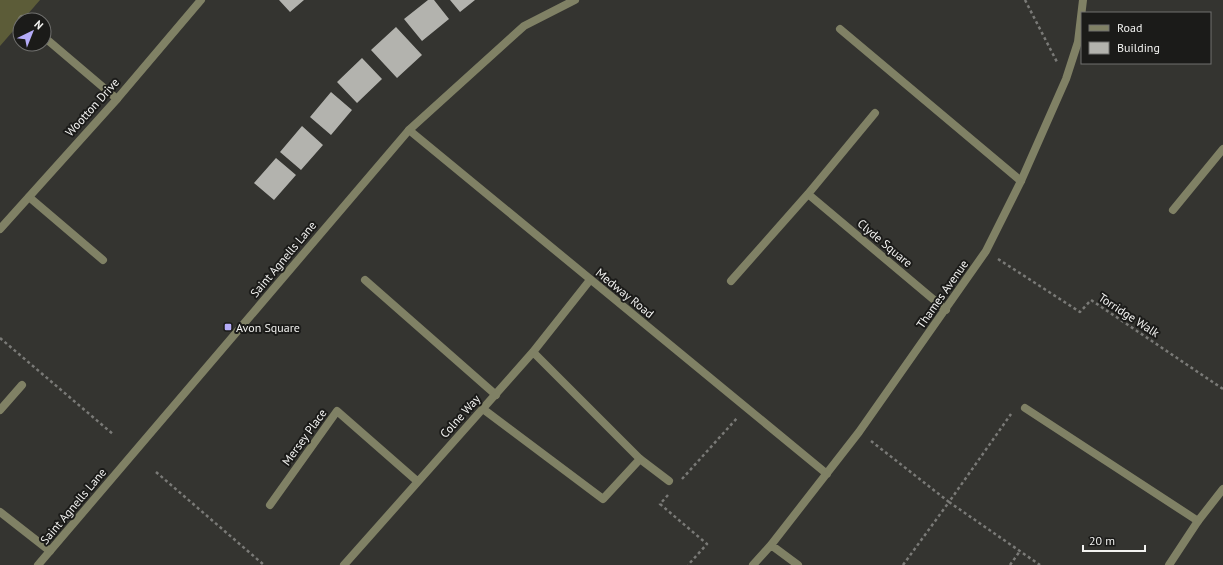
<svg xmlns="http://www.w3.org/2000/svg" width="1223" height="565" viewBox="0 0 1223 565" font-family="'PT Sans',sans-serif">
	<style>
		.green { fill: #5c5c38 }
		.building { fill: #b3b3ae }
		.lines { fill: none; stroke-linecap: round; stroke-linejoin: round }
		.path { stroke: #7a7a77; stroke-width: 2.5; stroke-dasharray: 3 3; stroke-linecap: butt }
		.service { stroke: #808165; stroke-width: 8 }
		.minor { stroke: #808165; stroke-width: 8 }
		.tertiary { stroke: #808165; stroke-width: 8 }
		.poi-dot { fill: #b5acf8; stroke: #1b1b19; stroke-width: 1.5 }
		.labels { text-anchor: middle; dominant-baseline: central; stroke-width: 4; stroke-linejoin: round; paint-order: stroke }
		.street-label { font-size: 12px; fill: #f2f2f0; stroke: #1b1b19 }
		.poi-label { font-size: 12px; fill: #f2f2f0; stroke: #1b1b19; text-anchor: start }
	</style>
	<rect width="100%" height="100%" fill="#343430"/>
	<!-- green -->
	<path class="green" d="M0 0H40L0 46Z"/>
	<!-- building -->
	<path class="building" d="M279 0H304L290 12Z
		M428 0H434L449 19 422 41 404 19Z
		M450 0H475L460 12Z
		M396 27 422 55 397 78 371 50Z
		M362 58 382 79 357 103 337 82Z
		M331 92 352 110 331 135 310 117Z
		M302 126 323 145 301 170 280 152Z
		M276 158 296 175 274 200 254 183Z"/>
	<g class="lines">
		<!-- path -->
		<path class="path" d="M1025 0 1057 62
			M998 259 1080 312 1091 300 1223 389
			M0 338 114 435
			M871 441 949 502 1011 414
			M156 472 264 565
			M682 479 738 417
			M668 495 660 504 707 544 688 565
			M903 565 949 502 1040 565
			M1010 565 1020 551"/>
		<!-- service -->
		<path class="service" d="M22 19 23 20
			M840 29 1021 181
			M44 37 117 99
			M29 197 103 260
			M1173 210 1223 149
			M365 280 496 395
			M1025 408 1198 521
			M0 410 22 385
			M640 459 669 481"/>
		<!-- minor -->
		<path class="minor" d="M409 130 827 474
			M808 194 946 310
			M0 229 117 99 201 0
			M731 281 808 194 875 113
			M483 409 603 499 640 459 533 352
			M270 505 337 411 417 481
			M0 512 50 551
			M771 545 798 565
			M344 565 533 352 590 280
			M753 565 771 545 859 432 986 251 1021 181 1066 79 1078 42 1083 0
			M1169 565 1198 521 1223 489"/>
		<!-- tertiary -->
		<path class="tertiary" d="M38 565 409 130 524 26 575 0"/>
	</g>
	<!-- markers -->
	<rect class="poi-dot" x="224" y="323" width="8" height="8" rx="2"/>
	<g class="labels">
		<!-- street labels -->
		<g class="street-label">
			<text transform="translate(92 107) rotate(-48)">Wootton Drive</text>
			<text transform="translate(885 243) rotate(40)">Clyde Square</text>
			<text transform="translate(283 259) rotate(-50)">Saint Agnells Lane</text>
			<text transform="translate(625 293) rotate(39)">Medway Road</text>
			<text transform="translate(942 294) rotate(-55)">Thames Avenue</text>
			<text transform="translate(1129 315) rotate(33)">Torridge Walk</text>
			<text transform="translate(460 416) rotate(-48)">Colne Way</text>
			<text transform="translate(304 437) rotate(-54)">Mersey Place</text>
			<text transform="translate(73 506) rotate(-50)">Saint Agnells Lane</text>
		</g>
		<!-- poi labels -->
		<g class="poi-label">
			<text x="236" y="327">Avon Square</text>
		</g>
	</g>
	<!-- legend -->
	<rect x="1081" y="12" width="130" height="52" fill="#1b1b19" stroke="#71716f"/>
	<rect x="1089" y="25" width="20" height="6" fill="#808165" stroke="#71716f"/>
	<text x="1117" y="32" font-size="12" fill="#f2f2f0">Road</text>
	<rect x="1089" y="42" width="20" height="12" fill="#b3b3ae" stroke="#71716f"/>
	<text x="1117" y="52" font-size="12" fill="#f2f2f0">Building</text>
	<!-- north arrow -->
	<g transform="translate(32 32) rotate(43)"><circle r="19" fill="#1b1b19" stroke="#71716f"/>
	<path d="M0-3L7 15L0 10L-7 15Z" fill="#b5acf8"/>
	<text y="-6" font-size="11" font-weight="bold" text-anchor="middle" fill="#f2f2f0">N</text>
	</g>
	<!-- scale -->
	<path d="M1083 545v6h62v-6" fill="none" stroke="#f2f2f0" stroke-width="2"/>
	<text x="1089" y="545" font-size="12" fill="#f2f2f0" stroke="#1b1b19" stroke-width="3" paint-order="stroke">20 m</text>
</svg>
